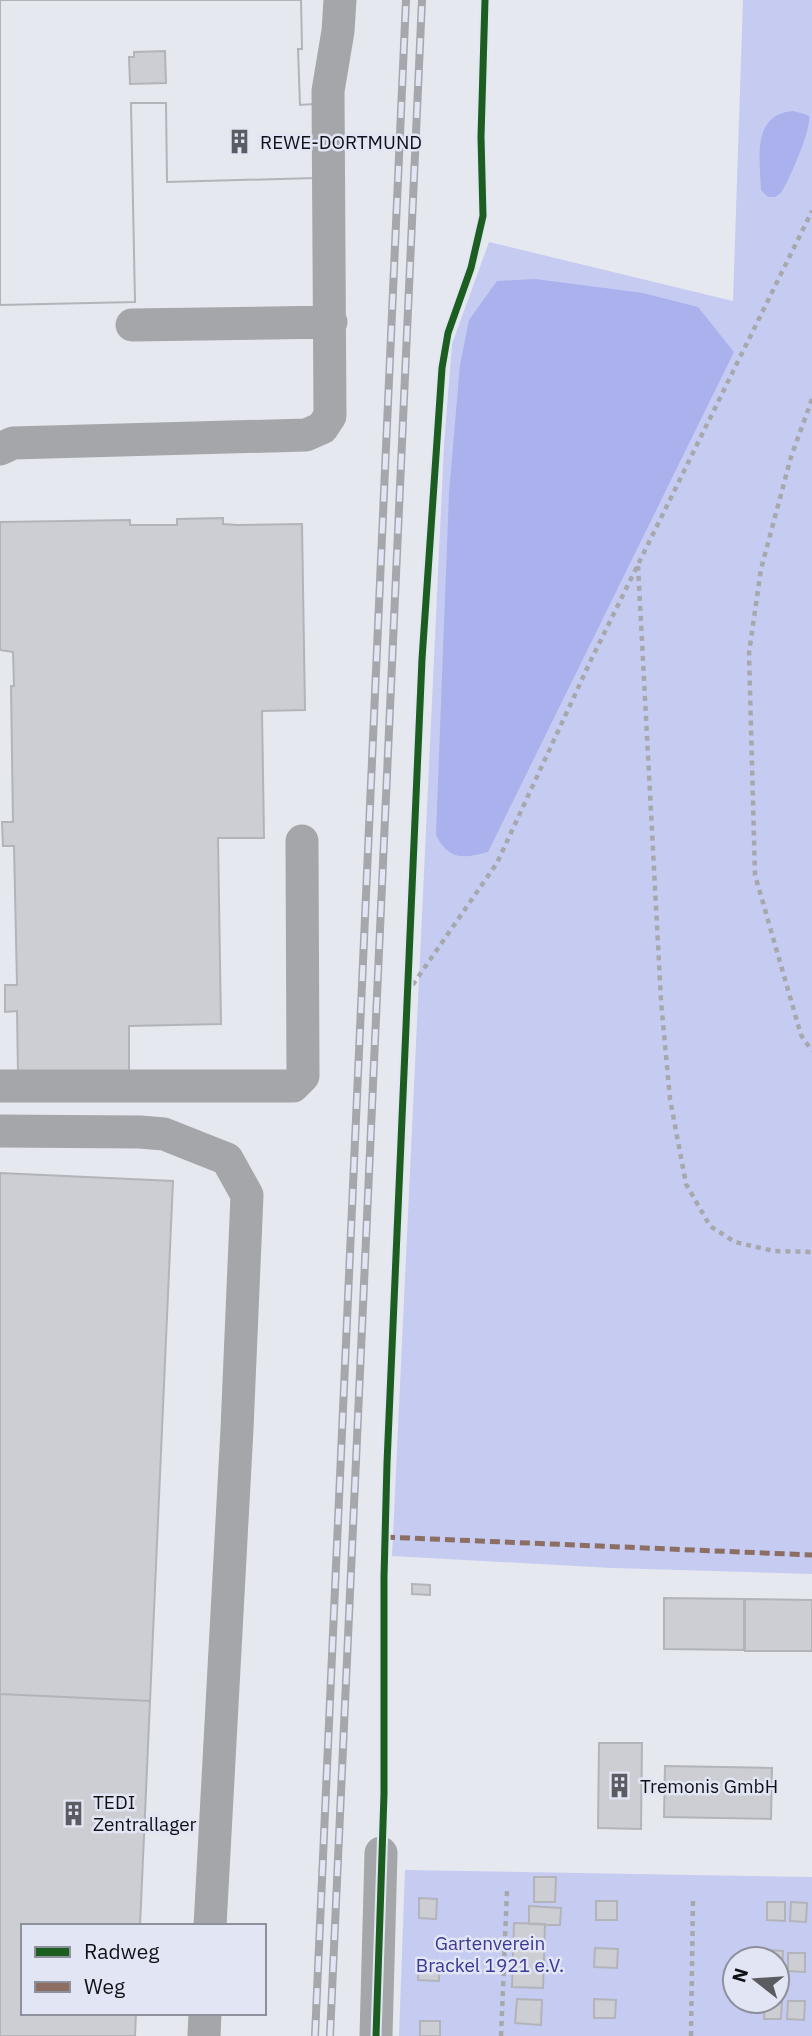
<svg xmlns="http://www.w3.org/2000/svg" width="812" height="2036" viewBox="0 0 812 2036" font-family="'IBM Plex Sans',sans-serif">
	<style>
		.green { fill: #c6cbf2; fill-rule: evenodd }
		.water { fill: #aab1ec }
		.building { fill: #cdced4; stroke: #b2b4ba; stroke-width: 2; fill-rule: evenodd }
		.lines { fill: none; stroke-linecap: round; stroke-linejoin: round }
		.path { stroke: #a7a8ac; stroke-width: 4.5; stroke-dasharray: 5 5; stroke-linecap: butt }
		.minor { stroke: #a5a6a9; stroke-width: 33 }
		.rail-casing { stroke: #a6a7ac; stroke-width: 8 }
		.rail { stroke: #e2e5f3; stroke-width: 5; stroke-dasharray: 16; stroke-linecap: butt }
		.quiet { stroke: #8d6e63; stroke-width: 5; stroke-dasharray: 10 5; stroke-linecap: butt }
		.cycleway-casing { stroke: #e2e5f3; stroke-width: 11 }
		.cycleway { stroke: #1b5e20; stroke-width: 7 }
		.labels { text-anchor: middle; dominant-baseline: central; stroke-width: 5; stroke-linejoin: round; paint-order: stroke }
		.poi-label { font-size: 19px; fill: #101116; stroke: #e2e5f3; text-anchor: start }
		.park-label { font-size: 19px; fill: #3b3997; stroke: #e2e5f3 }
	</style>
	<rect width="100%" height="100%" fill="#e6e8ef"/>
	<!-- green -->
	<path class="green" d="M743 0H812V1574L612 1568 392 1556 444 445 452 344 489 242 733 301Z
		M405 1870 812 1877V2036H399ZM735 1959H777V2001H735Z"/>
	<!-- water -->
	<path class="water" d="M793 111C797 112 806 114 809 116 812 128 789 181 781 193L775 197H768L761 190C760 159 751 115 793 111Z
		M535 279 643 293 698 307 734 352 488 852C462 859 449 860 436 835L449 493 460 365 469 320 497 281Z"/>
	<!-- building -->
	<path class="building" d="M0 0H301L302 49H298L300 105 313 104 315 178 167 182 166 103H131L135 302 0 305ZM165 51 166 83 130 84 129 57H134V52Z
		M0 0H301L302 49H298L300 105 313 104 315 178 167 182 166 103H131L135 302 0 305Z
		M223 518V524L237 525 302 524 305 710 262 711 264 838H218L221 1024 129 1026V1072L18 1074 17 1011 5 1012V985H17L14 846H3L2 822H13L11 686H14L13 652 0 650V522L130 520V525H177V519Z
		M0 1173 173 1181 150 1701 0 1694Z
		M412 1584 430 1585V1595L412 1594Z
		M664 1598 744 1599V1650L664 1649Z
		M745 1599 812 1600V1651H745Z
		M0 1694 150 1701 140 1926H23V2013H136L135 2036H0Z
		M599 1743H642L641 1829 598 1828Z
		M665 1766 772 1768 771 1819 664 1817Z
		M534 1877H556L555 1902H534Z
		M419 1898 437 1899 436 1919 419 1918Z
		M596 1901H617V1920H596Z
		M767 1902H785V1921L767 1920Z
		M791 1902 807 1903 806 1922 790 1921Z
		M529 1906 561 1908 560 1925 529 1924Z
		M514 1923 545 1924 543 1988 512 1987Z
		M595 1948 618 1949 617 1968 594 1967Z
		M766 1950 783 1951 782 1969H777V1959H765Z
		M788 1953H805V1972L788 1971Z
		M419 1962 439 1963V1981L418 1980Z
		M517 1999 542 2000 541 2025 515 2023Z
		M594 1999 616 2000 615 2018H594Z
		M765 2001H782L781 2019H764Z
		M788 2001H805L804 2020 787 2019Z
		M420 2021H440V2036H420Z"/>
	<g class="lines">
		<!-- path -->
		<path class="path" d="M812 399 791 457 761 569 749 653 755 875 801 1035 812 1051
			M638 566 661 1001 670 1099 686 1184 710 1226 735 1242 774 1251 812 1252
			M407 993 497 863 591 660 812 211
			M501 2036 507 1891
			M691 2036 693 1899"/>
		<!-- minor -->
		<path class="minor" d="M132 325 331 322
			M0 449 13 443 306 435 322 428 330 416 328 91 338 31 340 0
			M0 1086H293L303 1076 302 841
			M0 1131 140 1132 164 1134 227 1159 247 1195 237 1429 210 1926
			M204 2036 205 2013
			M376 2036 381 1853"/>
		<defs>
			<path id="rail" d="M315 2036 406 0
				M330 2036 422 0"/>
		</defs>
		<!-- rail casing -->
		<use href="#rail" class="rail-casing"/>
		<!-- rail -->
		<use href="#rail" class="rail"/>
		<!-- quiet -->
		<path class="quiet" d="M385 1537 812 1555"/>
		<defs>
			<path id="cycleway" d="M376 2036 384 1794V1577L387 1463 422 659 442 368 448 333 471 268 483 216 481 137 485 0"/>
		</defs>
		<!-- cycleway casing -->
		<use href="#cycleway" class="cycleway-casing"/>
		<!-- cycleway -->
		<use href="#cycleway" class="cycleway"/>
	</g>
	<!-- icons -->
	<defs>
		<symbol id="building-bare" viewBox="-9 -9 18 18"><path d="M-4-6H4V6H1V3H-1V6H-4ZM-2.5-4.3h1.7v1.8h-1.7ZM.8-4.3h1.7v1.8H.8ZM-2.5-1h1.7V.8h-1.7ZM.8-1h1.7V.8H.8Z" fill="#5b5c62" stroke="#e2e5f3" stroke-width="2.5" paint-order="stroke"/></symbol>
	</defs>
	<g fill-rule="evenodd">
		<use href="#building-bare" x="222" y="124" width="35" height="35"/>
		<use href="#building-bare" x="602" y="1768" width="35" height="35"/>
		<use href="#building-bare" x="56" y="1796" width="35" height="35"/>
	</g>
	<g class="labels">
		<!-- poi labels -->
		<g class="poi-label">
			<text x="260" y="142">REWE-DORTMUND</text>
			<text x="640" y="1786">Tremonis GmbH</text>
			<text x="93" y="1802">TEDI<tspan x="93" dy="22">Zentrallager</tspan></text>
		</g>
		<!-- park labels -->
		<g class="park-label">
			<text x="490" y="1943">Gartenverein<tspan x="490" dy="22">Brackel 1921 e.V.</tspan></text>
		</g>
	</g>
	<!-- legend -->
	<rect x="21" y="1924" width="245" height="91" fill="#e2e5f3" stroke="#8e909b" stroke-width="2"/>
	<rect x="35" y="1947" width="35" height="10" fill="#1b5e20" stroke="#8e909b" stroke-width="2"/>
	<text x="84" y="1959" font-size="21" fill="#101116">Radweg</text>
	<rect x="35" y="1982" width="35" height="10" fill="#8d6e63" stroke="#8e909b" stroke-width="2"/>
	<text x="84" y="1994" font-size="21" fill="#101116">Weg</text>
	<!-- north arrow -->
	<g transform="translate(756 1980) rotate(287)"><circle r="33" fill="#e2e5f3" stroke="#8e909b" stroke-width="2"/>
	<path d="M0-5L12 26L0 18L-12 26Z" fill="#5b5c62"/>
	<text y="-10" font-size="19" font-weight="bold" text-anchor="middle" fill="#101116">N</text>
	</g>
</svg>
